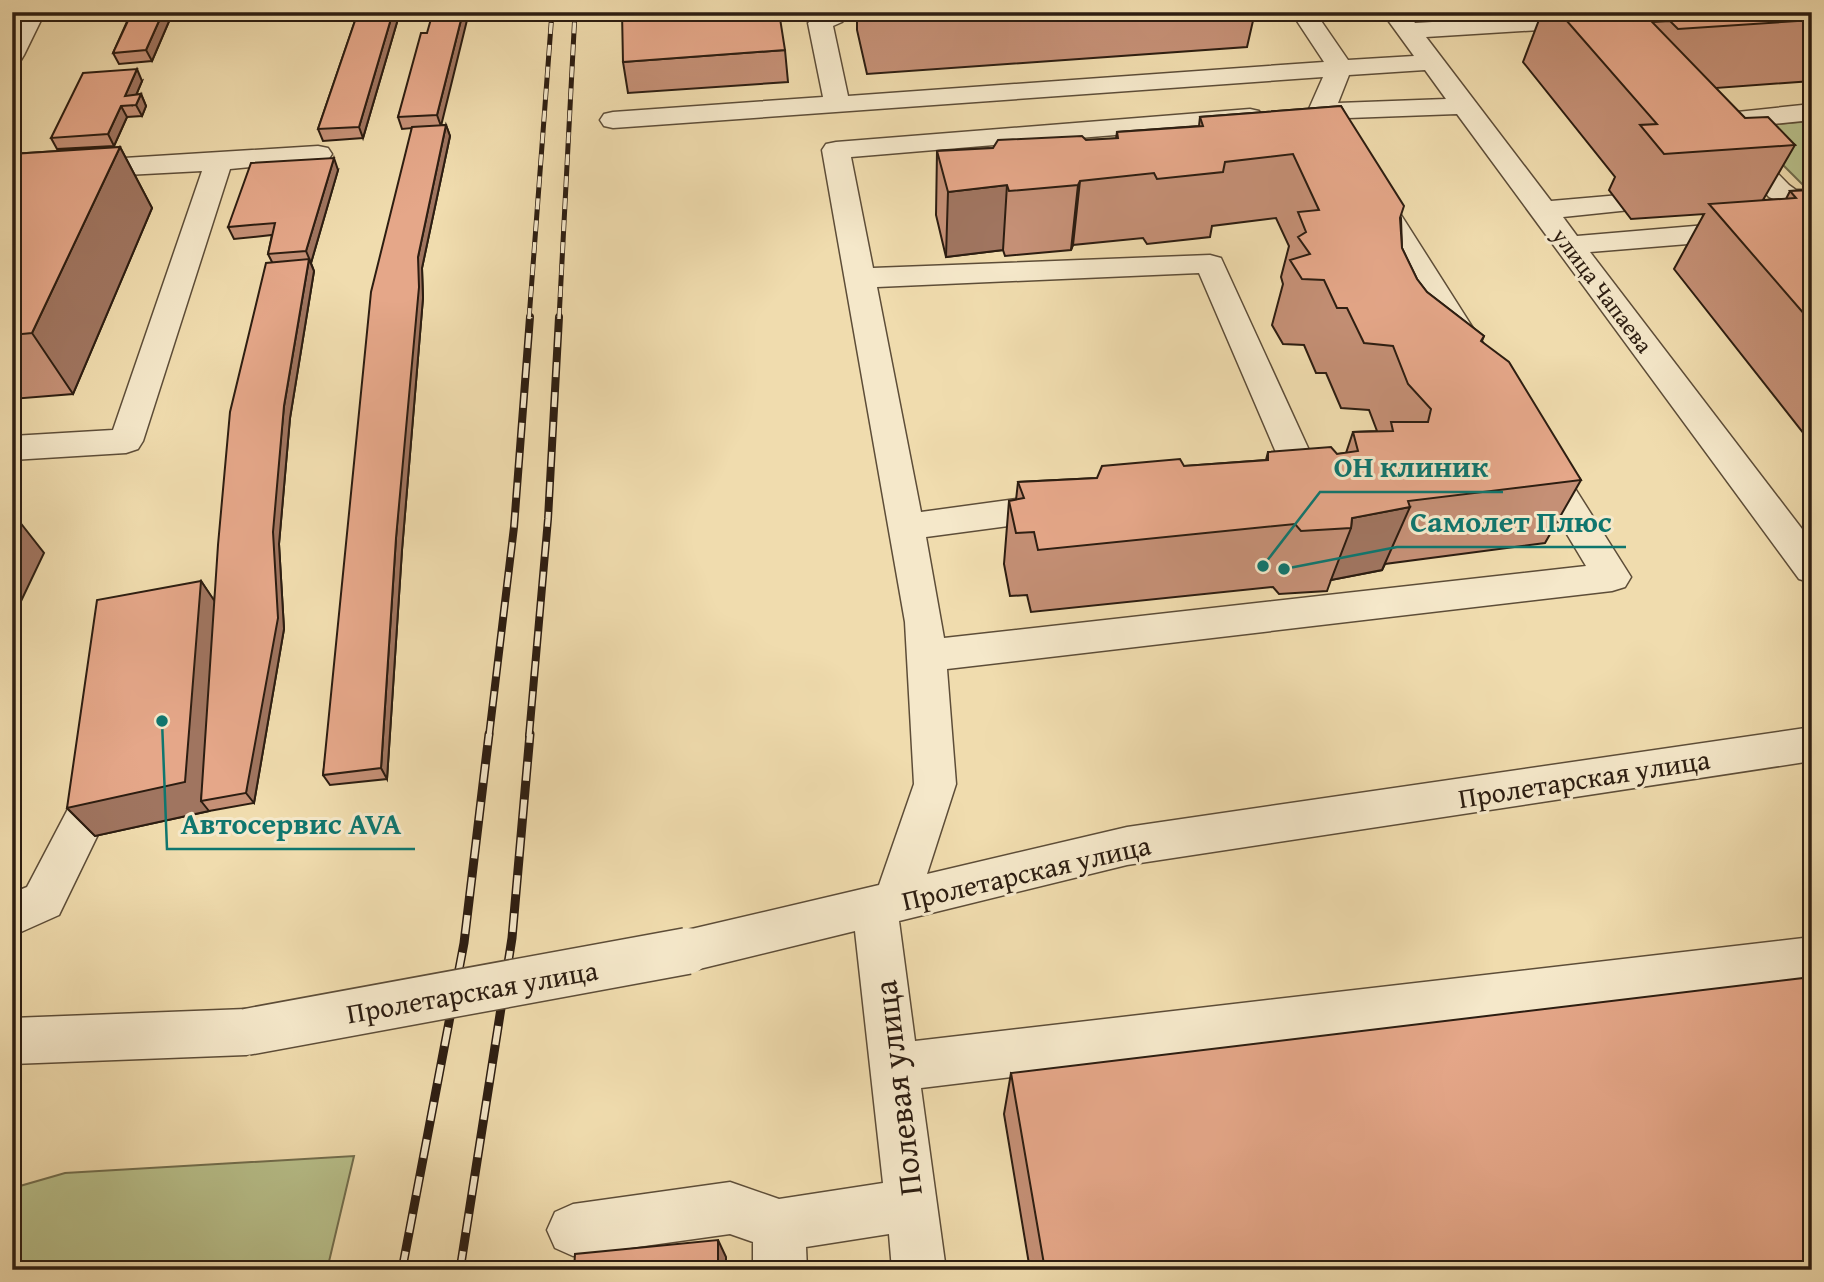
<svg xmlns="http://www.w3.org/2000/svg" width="1824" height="1282" viewBox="0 0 1824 1282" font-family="'Gentium Book Plus',serif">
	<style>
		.green { fill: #b8c08b; stroke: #726e4e; stroke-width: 2 }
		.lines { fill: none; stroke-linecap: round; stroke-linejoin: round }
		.minor-casing { stroke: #5d4d38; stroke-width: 3 }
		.minor { fill: #f5e8ca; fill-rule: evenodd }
		.rail-far2-casing { stroke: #2c1d11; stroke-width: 5 }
		.rail-far1-casing { stroke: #2c1d11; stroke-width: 8 }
		.rail-casing { stroke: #2c1d11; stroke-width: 9 }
		.rail-far2 { stroke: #f5e8ca; stroke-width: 3.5; stroke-dasharray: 11; stroke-linecap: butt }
		.rail-far1 { stroke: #f5e8ca; stroke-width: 5; stroke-dasharray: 15; stroke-linecap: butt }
		.rail { stroke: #f5e8ca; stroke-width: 6; stroke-dasharray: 19; stroke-linecap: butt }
		.minor-bridge-casing { stroke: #5d4d38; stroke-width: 49; stroke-linecap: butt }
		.minor-bridge { stroke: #f5e8ca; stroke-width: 46 }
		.wall { fill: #c59076; stroke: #2c1d11; stroke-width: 2 }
		.shaded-wall { fill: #a07560; stroke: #2c1d11; stroke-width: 2 }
		.building { fill: #e5a789; stroke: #2c1d11; stroke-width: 2 }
		.labels { text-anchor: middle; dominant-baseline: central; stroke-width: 6; stroke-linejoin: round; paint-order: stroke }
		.far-street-label { font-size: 23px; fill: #2c1d11; stroke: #f5e8ca }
		.street-label { font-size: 28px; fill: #2c1d11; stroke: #f5e8ca }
		.near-street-label { font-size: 33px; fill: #2c1d11; stroke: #f5e8ca }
		.leader { fill: none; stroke: #0f766e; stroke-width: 2.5 }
		.callout-dot { fill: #0f766e; stroke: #f5e8ca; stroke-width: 2.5 }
		.callout-label { font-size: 30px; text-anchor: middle; font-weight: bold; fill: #0f766e; stroke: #f5e8ca; stroke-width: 6; stroke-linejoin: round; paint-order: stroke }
	</style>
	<rect width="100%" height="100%" fill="#f0dcae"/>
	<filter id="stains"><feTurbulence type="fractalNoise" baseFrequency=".00286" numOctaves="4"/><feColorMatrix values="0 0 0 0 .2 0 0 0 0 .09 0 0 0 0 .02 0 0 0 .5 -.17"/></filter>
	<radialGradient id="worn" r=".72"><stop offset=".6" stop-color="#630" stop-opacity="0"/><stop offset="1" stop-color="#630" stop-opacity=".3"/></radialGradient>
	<!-- green -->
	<path class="green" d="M1812 121V185L1804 186 1745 127Z
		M354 1156 327 1270H12V1192L20 1186 65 1173Z"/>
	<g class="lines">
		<defs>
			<path id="minor" d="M21 12H45L24 55 21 60 12 62V30Z
				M821 12H845L846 17 842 22 833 26 848 96 1324 62 1291 12H1315L1348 60 1414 56 1382 12H1407L1415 23 1589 13 1598 15 1601 20 1598 25 1589 27 1426 37 1551 201 1620 195 1630 198 1634 204 1630 210 1563 217 1577 236 1812 216V234L1590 252 1812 542V583L1799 579 1457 114 1321 119 1312 117 1308 111 1323 77 613 128 604 126 600 120 604 114 613 112 823 97 808 23ZM1425 70 1446 99 1338 103 1349 75Z
				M1812 104V120L1733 128 1789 185 1796 190H1812V206H1790L1769 197 1706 129 1705 122 1709 116 1718 114Z
				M1250 109 1259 111 1263 117 1259 123 851 157 873 268 1210 255 1221 258 1320 474 1315 483C1298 488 1281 491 1264 486L1259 477 1264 468 1281 464 1199 273 877 287 921 512 1060 493 1073 497 1078 506 1073 515 1060 519 926 537 944 638 1586 566 1523 461 1528 452 1540 449 1552 452 1631 577 1625 587 1612 591 947 669 956 784 927 874 1127 827 1812 727V761L1127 865 899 921 915 1041 1812 937V981L921 1088 946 1270H892L889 1234 806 1247 807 1270H753V1242L730 1234 573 1256 555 1248 547 1230 555 1212 573 1204 730 1182 779 1199 883 1183 855 931 687 972 671 966 664 951 671 936 687 930 879 885 914 784 905 622 822 150 826 144 836 142Z
				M318 146 328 148 332 154 328 160 230 169 143 441 138 449 126 453 12 460V436L113 430 202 171 12 181V165Z
				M1375 188 1385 190 1389 196 1485 347 1480 354 1469 357 1458 354 1453 347 1361 196 1365 190Z
				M84 801 99 807 105 820 59 915 12 936V893L27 887 69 807Z
				M246 1009 263 1016 270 1032 263 1048 246 1055 12 1064V1018Z"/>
		</defs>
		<!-- minor casing -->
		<use href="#minor" class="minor-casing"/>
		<!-- minor -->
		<use href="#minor" class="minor"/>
		<defs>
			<path id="rail-far2" d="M529 319 552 12
				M559 319 575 12"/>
			<path id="rail-far1" d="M489 736 514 527 530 317
				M529 736 548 519 559 317"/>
			<path id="rail" d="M402 1270 464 943 489 734
				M460 1270 512 938 530 734"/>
		</defs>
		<!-- rail-far2 casing -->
		<use href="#rail-far2" class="rail-far2-casing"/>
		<!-- rail-far1 casing -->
		<use href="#rail-far1" class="rail-far1-casing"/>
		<!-- rail casing -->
		<use href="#rail" class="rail-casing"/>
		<!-- rail-far2 -->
		<use href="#rail-far2" class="rail-far2"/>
		<!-- rail-far1 -->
		<use href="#rail-far1" class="rail-far1"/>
		<!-- rail -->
		<use href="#rail" class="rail"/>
		<defs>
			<path id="minor-bridge" d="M246 1032 687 951"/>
		</defs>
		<!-- minor-bridge casing -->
		<use href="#minor-bridge" class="minor-bridge-casing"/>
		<!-- minor-bridge -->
		<use href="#minor-bridge" class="minor-bridge"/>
	</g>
	<!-- wall -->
	<path class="wall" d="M129 12H173L152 61 119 64 113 53 130 15Z
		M358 12H400L363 138 323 141 318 129Z
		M857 12H1255L1247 47 867 74 857 30Z
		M1441 12H1476L1443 15Z
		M1542 12H1812V81L1715 88 1745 118 1795 145 1763 200 1786 199 1790 191 1812 190V444L1674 269 1704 214 1631 219 1609 190 1615 177 1523 62Z
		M427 33 441 125H446L450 136 422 268 423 298 402 550 387 779 330 785 323 775 412 128 402 129 398 117Z
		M785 50 788 82 628 93 623 62Z
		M142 81 136 95 141 94 146 106 142 116 127 117 114 146 57 149 51 138Z
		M1341 106 1401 218 1402 248 1417 279 1427 292 1484 336 1482 341 1581 480 1545 543 1385 564 1382 570 1331 580 1327 591 1279 594 1273 587 1031 612 1027 595 1010 596 1004 564 1009 501 1016 500 1018 482 1097 478 1184 466 1266 460 1268 452 1337 454 1346 453 1353 432 1377 431 1369 410 1341 408 1326 373H1316L1304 345 1283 344 1272 325 1283 284 1281 277 1289 246 1276 218 1212 226 1210 237 1147 244 1143 238 1073 245 1071 250 1005 256 1003 250 946 257 936 215 937 151 993 148 1086 140 1116 139 1117 132 1199 126 1200 117Z
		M120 147 152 208 73 394 12 399V154Z
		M338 170 311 263 314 271 290 418 279 544 284 629 254 803 209 811 95 836 67 808 201 581 214 601 272 262 268 254 272 235 234 239 228 227Z
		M1011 1073 1812 1270H1030L1004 1114Z"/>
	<!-- shaded-wall -->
	<path class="shaded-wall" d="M163 12H173L152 61 146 50Z
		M393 12H400L363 138 359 127Z
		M463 12H469L441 126 437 115Z
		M137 69 142 81 132 105 125 96Z
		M141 94 146 106 142 116 136 105Z
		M121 106 127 117 114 146 108 134Z
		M446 125 450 136 422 268 423 298 402 550 387 779 381 768 396 538 418 257Z
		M120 147 152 208 73 394 32 333Z
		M334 158 338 170 311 263 306 251Z
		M1080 181 1073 245 1071 250 1078 185Z
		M1007 185 1003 250 946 257 948 192Z
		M309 259 314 271 290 418 279 544 284 629 254 803 246 793 284 406Z
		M1410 507 1382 570 1331 580 1351 528 1352 518Z
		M19 521 44 553 12 620V534Z
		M201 581 222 612 201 801 209 811 95 836 67 808Z
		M718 1240 726 1257V1270H718Z"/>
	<!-- building -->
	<path class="building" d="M132 12H163L146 50 113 53Z
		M358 12H393L359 127 318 129Z
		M433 12H463L437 115 398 117 421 33H427Z
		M622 12H779L785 50 623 62Z
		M1559 12H1812V20L1678 29 1670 21 1652 22 1745 118 1768 117 1795 145 1664 154 1640 125 1657 124Z
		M137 69 125 96 141 94 136 105 121 106 108 134 51 138 83 73Z
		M1341 106 1404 206 1400 218 1402 248 1417 279 1427 292 1484 336 1481 341 1509 362 1581 480 1408 501 1410 507 1352 518 1351 528 1301 531 1295 524 1038 550 1034 532 1016 533 1009 501 1024 498 1018 482 1097 478 1102 466 1180 459 1184 466 1268 460V452L1331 447 1337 454 1358 451 1353 432 1393 431 1391 422H1428L1431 409 1408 384 1393 346 1364 343 1347 308H1337L1324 280 1302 279 1290 260 1310 254 1298 237 1306 232 1298 212 1319 210 1293 154 1225 162 1223 172 1157 179 1154 173 1080 181 1078 185 1009 191 1007 185 948 192 937 151 993 148 998 140 1082 136 1086 140 1118 138 1117 132 1203 126 1200 117Z
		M446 125 418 257 419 287 396 538 381 768 323 775 371 292 412 127Z
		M120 147 32 333 12 335V154Z
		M334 158 306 251 268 254 275 223 228 227 251 163Z
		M1812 190V323L1709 204 1796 198 1790 191Z
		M309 259 284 406 273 532 278 618 246 793 201 801 218 545 230 412 266 263Z
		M12 521H19L12 534Z
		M201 581 185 782 67 808 97 600Z
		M1812 977V1270H1045L1011 1073Z
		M718 1240V1270H574L575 1254Z"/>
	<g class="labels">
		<!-- far-street labels -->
		<g class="far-street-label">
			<text transform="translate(1603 290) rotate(53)">улица Чапаева</text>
		</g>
		<!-- street labels -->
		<g class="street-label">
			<text transform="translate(1584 778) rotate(-9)">Пролетарская улица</text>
			<text transform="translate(1026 872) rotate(-13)">Пролетарская улица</text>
			<text transform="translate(472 991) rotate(-10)">Пролетарская улица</text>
		</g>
		<!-- near-street labels -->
		<g class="near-street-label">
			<text transform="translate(897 1088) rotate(-97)">Полевая улица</text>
		</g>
	</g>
	<!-- callouts -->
	<path class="leader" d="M1263 566L1320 492H1503M1284 569L1397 547H1626M162 721L167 849H415"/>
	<g class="callout-dot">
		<circle cx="1263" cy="566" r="7"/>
		<circle cx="1284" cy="569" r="7"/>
		<circle cx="162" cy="721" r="7"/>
	</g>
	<g class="callout-label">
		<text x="1411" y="477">ОН клиник</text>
		<text x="1511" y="532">Самолет Плюс</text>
		<text x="291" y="834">Автосервис AVA</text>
	</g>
	<!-- margin -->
	<rect width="1824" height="1282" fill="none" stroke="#f0dcae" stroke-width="42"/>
	<rect x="14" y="14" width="1796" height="1254" fill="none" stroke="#2c1d11" stroke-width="3.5"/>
	<rect x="21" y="21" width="1782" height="1240" fill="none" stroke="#2c1d11" stroke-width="2"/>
	<rect width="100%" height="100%" filter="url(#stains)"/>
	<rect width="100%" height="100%" fill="url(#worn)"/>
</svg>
